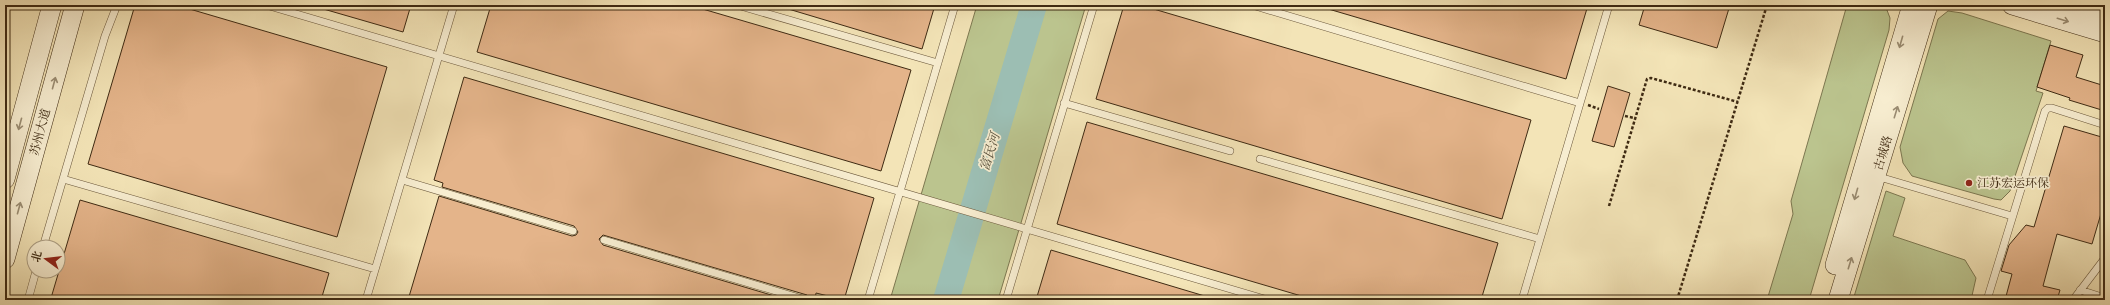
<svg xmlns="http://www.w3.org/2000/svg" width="2110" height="305" viewBox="0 0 2110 305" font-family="'IM FELL Great Primer','Noto Serif SC',serif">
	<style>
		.green { fill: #bbc48e; stroke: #7c7750 }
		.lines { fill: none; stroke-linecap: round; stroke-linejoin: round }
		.river { stroke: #9cbeb3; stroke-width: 26 }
		.building { fill: #e4b48a; stroke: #3e2a13 }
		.lane-casing { stroke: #6b583c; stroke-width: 8 }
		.secondary-casing { stroke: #3e2a13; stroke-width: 20 }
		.path { stroke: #3e2a13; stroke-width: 2.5; stroke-dasharray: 3 2; stroke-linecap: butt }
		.lane { stroke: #f7edd0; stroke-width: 7 }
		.secondary { stroke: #f7edd0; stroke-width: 19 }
		.oneway { stroke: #9a8c72 }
		.poi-dot { fill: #8f2418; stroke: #f7edd0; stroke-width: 1.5 }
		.labels { text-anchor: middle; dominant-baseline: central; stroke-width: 3.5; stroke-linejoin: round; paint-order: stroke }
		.street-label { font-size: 12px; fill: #3e2a13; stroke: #f7edd0 }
		.poi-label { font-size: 12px; fill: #3e2a13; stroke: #f7edd0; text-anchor: start }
		.water-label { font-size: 13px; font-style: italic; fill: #564f3b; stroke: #f7edd0 }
	</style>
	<rect width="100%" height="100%" fill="#f3e4b7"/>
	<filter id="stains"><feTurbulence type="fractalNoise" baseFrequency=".005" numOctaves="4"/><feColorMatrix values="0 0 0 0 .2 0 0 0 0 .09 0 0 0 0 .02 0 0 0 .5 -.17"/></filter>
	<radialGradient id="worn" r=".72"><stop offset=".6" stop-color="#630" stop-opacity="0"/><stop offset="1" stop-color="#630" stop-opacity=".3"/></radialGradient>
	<!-- green -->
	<path class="green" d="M977 5H1086L998 300H890Z
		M1847 5H1885L1890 18 1889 30 1809 300H1767L1793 214 1791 201Z
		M1948 11 1962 13 2051 41 2036 91 2043 93 2010 191 2001 200 1994 199 1912 176 1903 163 1900 147 1938 19Z
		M1886 191 1905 198 1893 236 1965 260 1976 278 1971 300H1853Z"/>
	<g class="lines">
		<!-- river -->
		<path class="river" d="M946 300 1034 5"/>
	</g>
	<!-- building -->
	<path class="building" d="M135 5H176L387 67 337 237 88 164Z
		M321 5H411L403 32 320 8Z
		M491 5H689L911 70 881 171 477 52Z
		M786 5H935L922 49 785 8Z
		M1124 5H1140L1531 120 1502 219 1096 99Z
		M1325 5H1588L1566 79 1325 8Z
		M1645 5H1730L1717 48 1639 25Z
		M2050 45 2083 55 2076 77 2105 86V111L2069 100 2070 98 2037 87Z
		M464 77 874 198 844 300 816 293 815 300H811L807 295 603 235 599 239 603 245 788 300H408L439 196 572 236 576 235 578 232 574 226 442 187 443 183 434 180Z
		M1608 86 1630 93 1614 147 1592 141Z
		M1087 122 1498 243 1481 300H1315L1057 224Z
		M2064 126 2105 138V200L2092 244 2057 234 2043 286 2060 290 2057 300H2005L2012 274 2001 271 2009 245 2026 225 2034 227Z
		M80 200 329 273 321 300H59L51 298Z
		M1051 250 1208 297V300H1036Z"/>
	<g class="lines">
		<defs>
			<path id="lane" d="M266 5 1268 300
				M737 5 938 63
				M1252 5 1580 103
				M1064 103 1230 151
				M1260 159 1540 239
				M1876 176 2012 216
				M63 179 375 269
				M402 180 573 231
				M604 240 806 300
				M43 247 105 36 117 5
				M2080 290 2105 298
				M28 300 36 271
				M366 300 454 5
				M868 300 955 5
				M1006 300 1094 5
				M1522 300 1609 5
				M1987 300 2045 111 2048 108H2052L2105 125
				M2073 300 2105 258"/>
			<path id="secondary" d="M2012 5 2105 33
				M2068 5 2105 17
				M5 179 52 5
				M5 259 75 5
				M1835 265 1912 5
				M1838 300 1928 5"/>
		</defs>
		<!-- lane casing -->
		<use href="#lane" class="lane-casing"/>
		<!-- secondary casing -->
		<use href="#secondary" class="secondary-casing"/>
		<!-- path -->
		<path class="path" d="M1588 105 1599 109
			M1625 116 1634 118
			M1609 206 1647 79 1651 78 1738 102
			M1677 300 1767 5"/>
		<!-- lane -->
		<use href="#lane" class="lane"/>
		<!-- secondary -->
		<use href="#secondary" class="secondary"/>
	</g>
	<!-- one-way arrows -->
	<defs><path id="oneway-shaft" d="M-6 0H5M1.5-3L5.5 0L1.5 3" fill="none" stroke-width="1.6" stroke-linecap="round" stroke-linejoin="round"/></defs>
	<g class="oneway">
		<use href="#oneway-shaft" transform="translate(2063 20) rotate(17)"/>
		<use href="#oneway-shaft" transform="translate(1901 42) rotate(106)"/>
		<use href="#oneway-shaft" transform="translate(54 83) rotate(-75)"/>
		<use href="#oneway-shaft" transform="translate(1896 112) rotate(-73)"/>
		<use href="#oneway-shaft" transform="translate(20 124) rotate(105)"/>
		<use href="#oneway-shaft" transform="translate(1856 194) rotate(106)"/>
		<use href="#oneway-shaft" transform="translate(19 208) rotate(-75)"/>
		<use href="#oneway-shaft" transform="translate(1850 263) rotate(-73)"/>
	</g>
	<!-- markers -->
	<circle class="poi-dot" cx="1969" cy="183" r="4"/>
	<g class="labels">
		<!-- street labels -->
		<g class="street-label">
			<text transform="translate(40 132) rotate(-75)">苏州大道</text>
			<text transform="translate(1883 153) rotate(-73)">古城路</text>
		</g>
		<!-- poi labels -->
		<g class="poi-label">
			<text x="1977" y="183">江苏宏运环保</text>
		</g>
		<!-- water labels -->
		<g class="water-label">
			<text transform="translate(990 152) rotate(-73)">富民河</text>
		</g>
	</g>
	<!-- margin -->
	<rect width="2110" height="305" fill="none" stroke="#f3e4b7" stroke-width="20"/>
	<rect x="6" y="6" width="2098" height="293" fill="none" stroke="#3e2a13" stroke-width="2"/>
	<rect x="10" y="10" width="2090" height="285" fill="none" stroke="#3e2a13"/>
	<!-- north arrow -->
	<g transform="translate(46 259) rotate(285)"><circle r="19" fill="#f7edd0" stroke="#ad9f84"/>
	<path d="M0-3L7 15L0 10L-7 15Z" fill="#8f2418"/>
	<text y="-6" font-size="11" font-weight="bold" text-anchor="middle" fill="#3e2a13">北</text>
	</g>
	<rect width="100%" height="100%" filter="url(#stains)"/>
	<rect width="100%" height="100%" fill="url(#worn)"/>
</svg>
